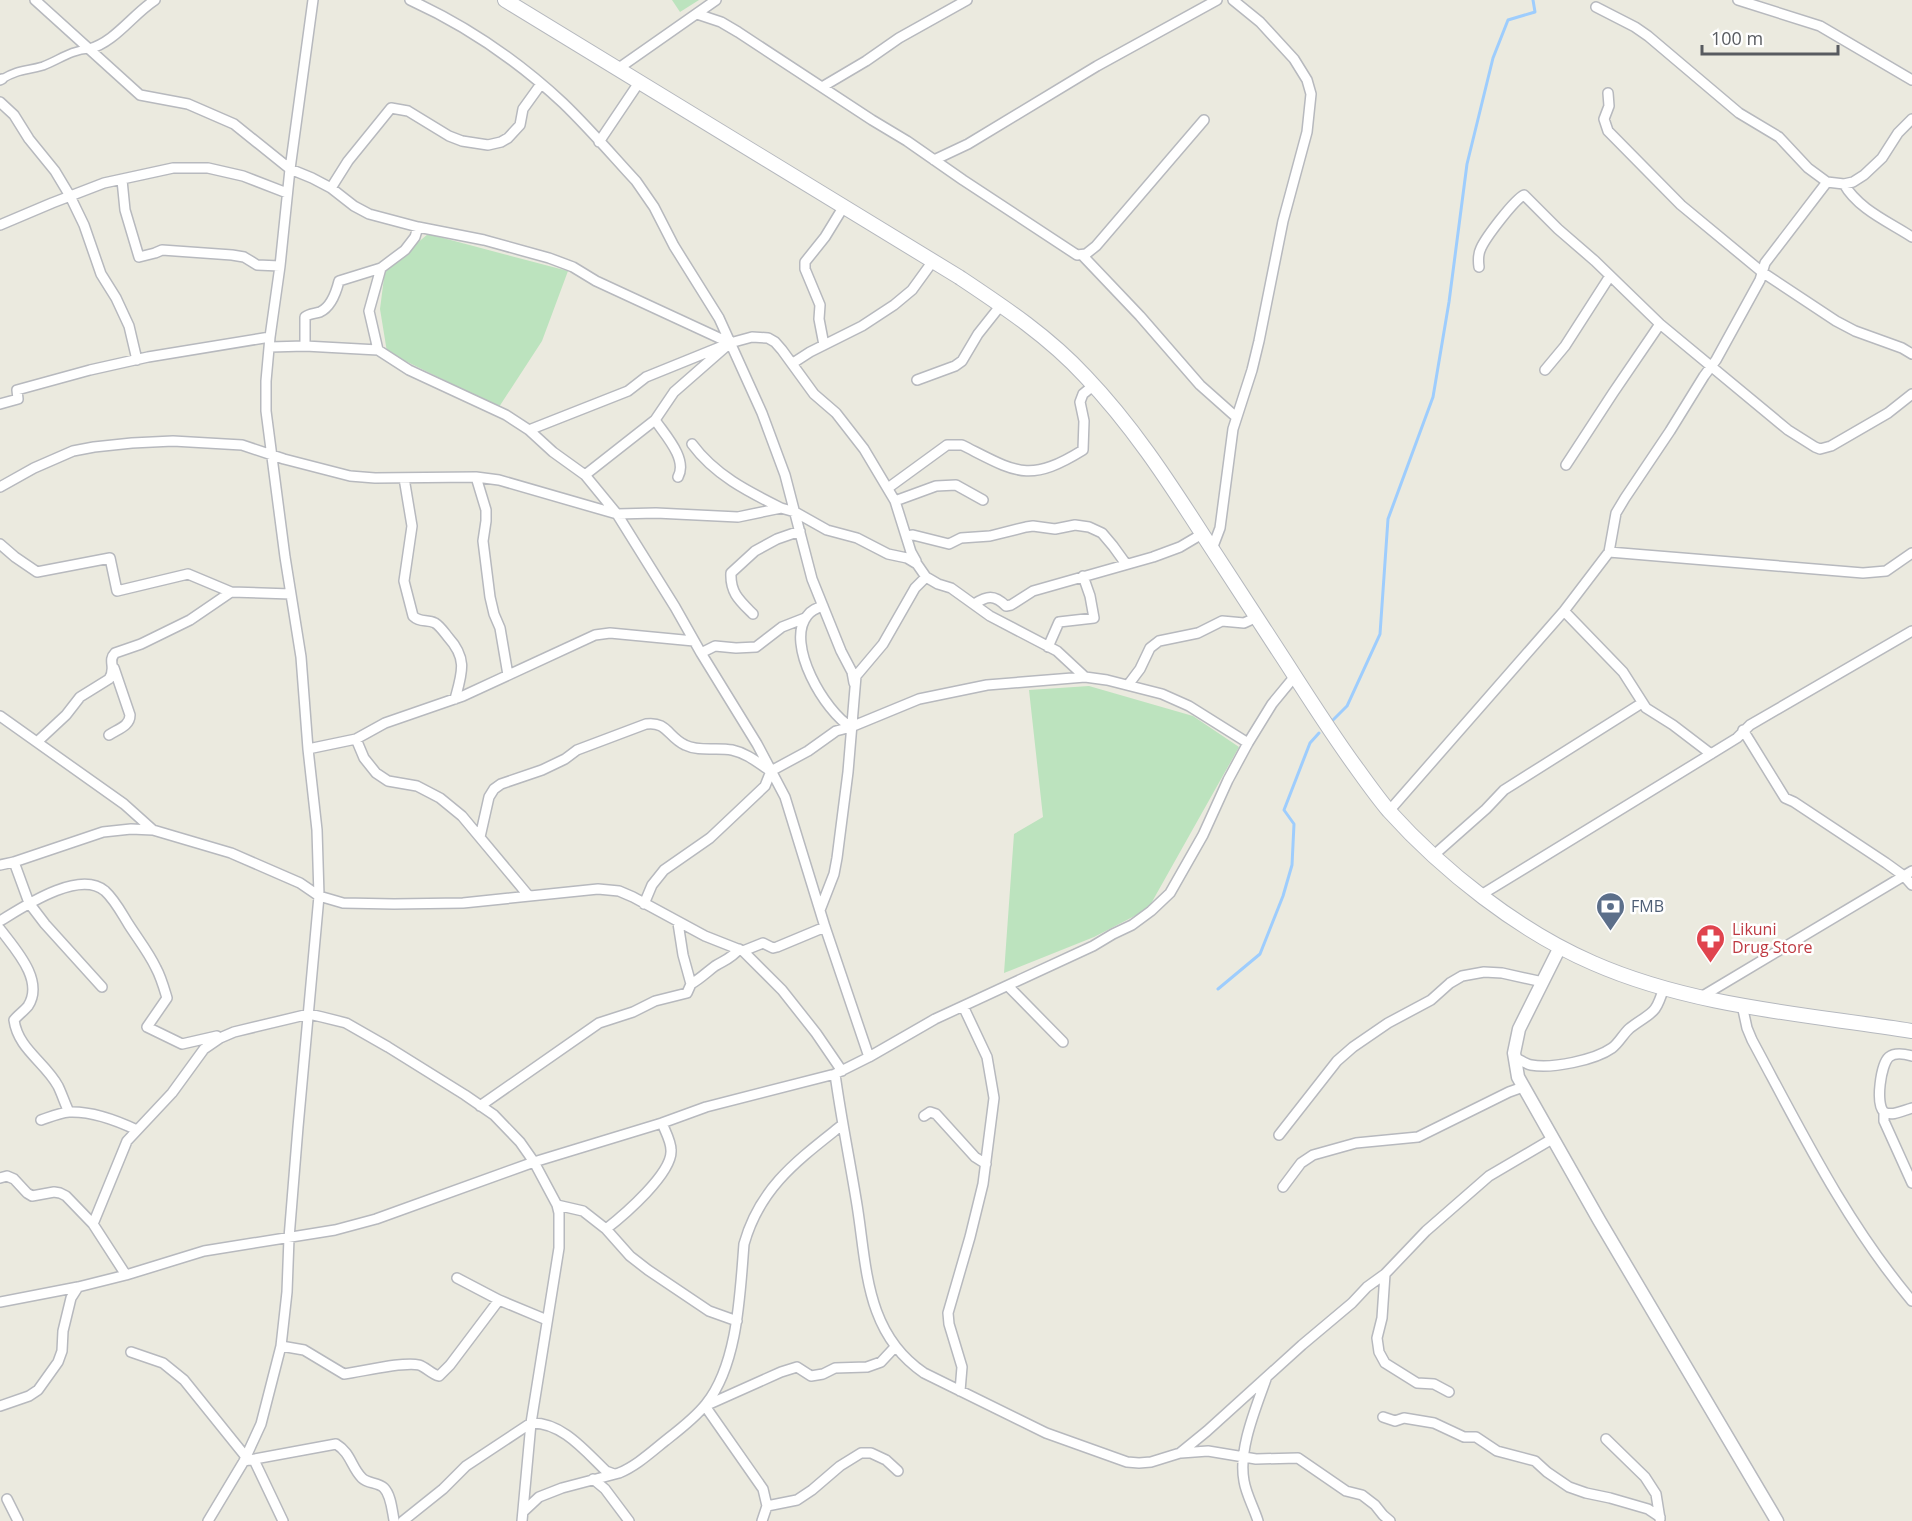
<svg xmlns="http://www.w3.org/2000/svg" width="1912" height="1521" viewBox="0 0 1912 1521" font-family="'Open Sans',sans-serif">
	<style>
		.green { fill: #bce3be }
		.lines { fill: none; stroke-linecap: round; stroke-linejoin: round }
		.stream { stroke: #9ecdfd; stroke-width: 3 }
		.pedestrian-casing { stroke: #b7b9be; stroke-width: 10 }
		.minor-casing { stroke: #b7b9be; stroke-width: 12 }
		.tertiary-casing { stroke: #b7b9be; stroke-width: 15 }
		.secondary-casing { stroke: #b5b8be; stroke-width: 16 }
		.pedestrian { stroke: #fff; stroke-width: 7 }
		.minor { stroke: #fff; stroke-width: 9 }
		.tertiary { stroke: #fff; stroke-width: 12 }
		.secondary { stroke: #fff; stroke-width: 14 }
		.labels { text-anchor: middle; dominant-baseline: central; stroke-width: 5; stroke-linejoin: round; paint-order: stroke }
		.service-label { font-size: 16px; fill: #4e5e75; stroke: #fff; text-anchor: start }
		.health-label { font-size: 16px; fill: #be3a42; stroke: #fff; text-anchor: start }
	</style>
	<rect width="100%" height="100%" fill="#ebeadf"/>
	<!-- green -->
	<path class="green" d="M672 0H699L680 12Z
		M428 234 568 271 542 341 499 407 387 352 380 309 385 270Z
		M1089 686 1193 716 1239 747 1148 909 1094 937 1004 973 1014 834 1043 817 1029 690Z"/>
	<g class="lines">
		<!-- stream -->
		<path class="stream" d="M1332 721 1347 706 1380 634 1388 519 1433 397 1449 302 1467 164 1493 58 1508 20 1535 12 1533 0
			M1218 989 1260 954 1283 896 1292 865 1294 824 1284 810 1310 743 1319 733"/>
		<defs>
			<path id="pedestrian" d="M2 79C19 69 26 71 43 66 59 60 71 50 89 49"/>
			<path id="minor" d="M35 0 140 95 188 104 234 124 290 169 312 178 331 188 354 206 369 214 418 227 484 240 549 258 573 267 596 281 730 343 674 392 655 420 585 475
				M410 0C465 25 519 62 563 103 589 128 612 155 636 181L654 207 674 246 719 318 762 413 785 475 812 579 841 651 852 672 854 683
				M1738 0 1820 26 1912 80
				M1596 7 1635 27 1648 36 1739 113 1779 137 1808 168 1827 182 1844 184 1853 182 1864 175 1882 158 1898 133 1912 119
				M697 14 721 22 738 32 872 120 907 141 963 180 1077 255 1086 254 1096 246 1204 120
				M89 49C115 42 132 15 155 0
				M619 68 716 0
				M0 80 2 79
				M822 87 866 61 899 38 967 0
				M1608 93 1609 106 1604 119 1608 131 1681 205 1762 272 1836 321 1855 331 1902 348 1912 354
				M0 102 14 115 29 139 55 171 70 196 84 225 101 274 116 298 129 326 137 360
				M599 142 640 81
				M934 160 968 144 1097 66 1217 0
				M122 180 125 210 139 257 155 253 162 250 232 255 244 257 257 265 280 266
				M1844 184C1858 209 1889 222 1912 237
				M331 188 348 161 391 108 408 111 449 136 462 141 488 145 501 142 508 138 520 125 523 109 541 84
				M0 225 52 203 104 183 173 168H208L243 176 287 193
				M1082 255 1140 316 1200 385 1236 417
				M1479 267C1478 260 1478 254 1481 248 1486 237 1514 200 1524 195L1558 229 1595 261 1660 324 1788 430 1815 447 1820 449 1831 446 1888 413 1912 394
				M824 345 819 319 820 305 805 269V262L825 237 844 206
				M305 346V317C310 313 314 314 320 312 331 307 336 293 339 281L381 268
				M270 347 305 346 378 350 409 370 506 415 529 430 553 452 585 475 617 514 675 607 701 653 757 744 785 797 825 927 869 1057
				M378 350 369 311 381 268 405 250 415 237 418 227
				M793 363 810 352 862 326 894 305 912 290 933 261
				M1545 370 1565 346 1610 276
				M917 380 955 366 962 361 978 334 1001 305
				M0 404 18 399 17 390 90 370 148 357 270 337
				M655 420C665 435 688 459 678 477
				M529 430 628 391 646 377 730 343 752 337 768 338 775 342 782 350 814 394 836 413 864 449 895 501 911 552 916 561
				M692 444C715 475 747 491 781 508
				M1566 465 1613 393 1660 324
				M476 477 486 510V521L483 541 490 597 494 614 500 628 508 675
				M404 478 412 526 404 581 413 616C420 623 427 619 435 623 440 626 444 632 448 637 468 659 462 673 455 699
				M0 487 34 468 73 451 94 447 132 443 173 441 242 445 284 459 350 476 375 478 476 477 499 480 617 514 656 513 738 517 781 508 795 512 827 530 857 538 888 554 907 558 917 564 926 577 938 584 951 588 990 616 1057 651 1085 677
				M888 488 947 445H962C1016 472 1028 484 1083 450L1084 421 1080 402 1083 394 1094 385
				M895 501 936 486 956 485 983 500
				M906 536 913 535 949 544 961 538 990 536 1026 527 1033 526 1055 529 1075 525 1089 527 1102 533 1113 546 1126 564
				M0 544 15 557 37 572 110 558 117 591 188 574 231 592
				M1212 549 1220 528 1233 429 1252 370 1259 341 1283 221 1307 132 1311 94 1307 80 1294 59 1260 22 1233 0
				M1609 552 1863 573 1886 571 1912 553
				M974 604C987 596 994 594 1006 606L1011 605 1033 591 1153 557 1180 547 1202 534
				M823 606C817 608 811 610 807 616 785 644 825 712 851 727
				M1564 611 1623 672 1646 708 1673 725 1711 754
				M753 614C740 601 730 593 731 573L755 551 777 539 800 531
				M1048 647 1059 622 1094 618 1090 596 1083 576
				M701 653 715 646 736 648 756 647 782 627 805 618
				M1128 685 1140 669 1150 648 1159 641 1198 633 1222 621 1244 623 1257 617
				M0 716 124 804 153 830
				M1743 730 1785 798 1794 802 1886 863 1904 876 1912 885
				M109 735C118 729 130 726 130 715L114 668
				M356 739 364 758 376 773 388 781 417 786 440 798 462 816 528 895
				M37 742 66 715 80 697 109 679C117 668 107 661 115 653L141 644 190 620 231 592 291 594
				M308 749 356 739 385 723 463 696 595 635 610 633 694 641
				M1389 811 1564 611 1609 552 1616 513 1625 498 1670 431 1704 376 1716 360 1760 280 1765 263 1827 182
				M480 837 489 797 494 789 501 784 542 770 565 759 577 750 646 724C667 721 668 737 685 745 699 752 717 747 732 750 746 753 757 762 769 770
				M1434 855 1486 809 1504 790 1642 703
				M14 862 29 903 45 924 102 987
				M0 865 14 862 103 832 131 829 153 830 231 853 300 883 319 896 343 903 394 904 463 903 598 889 619 891 633 897 705 936 743 951 782 990 816 1033 842 1071
				M1481 895 1737 738 1750 725 1912 631
				M644 904 652 885 664 870 710 838 765 786 771 771 808 751 836 731 851 727 919 699 987 685 1085 677 1107 680 1162 694 1189 706 1248 743
				M820 910 834 874 837 858 848 772 856 676 883 644 915 588 926 577
				M0 921C23 907 79 869 105 891 115 900 122 914 129 925 138 939 149 953 156 968 161 977 164 988 167 998L147 1027 182 1044 217 1036
				M0 929C14 948 45 980 28 1006 24 1011 18 1015 14 1020 18 1049 45 1062 58 1086 62 1094 65 1104 69 1112
				M743 951 763 943 773 948 777 947 825 927
				M691 984C700 979 707 972 715 966 725 960 732 958 739 949
				M1008 986 1063 1042
				M1701 997 1912 871
				M1742 1005 1747 1028 1752 1040C1800 1129 1846 1223 1912 1301
				M1912 1056C1905 1054 1895 1052 1889 1057 1881 1064 1875 1104 1884 1112 1892 1117 1904 1110 1912 1108
				M1514 1057C1520 1060 1526 1064 1531 1065 1552 1069 1595 1060 1612 1048 1619 1043 1623 1034 1630 1028 1652 1011 1655 1017 1664 987
				M835 1074C841 1118 850 1161 857 1205 867 1267 865 1333 924 1373L1046 1433 1127 1462 1139 1463 1151 1462 1180 1453 1207 1431 1302 1345 1352 1303 1367 1287 1385 1274 1426 1231 1489 1176 1552 1139
				M480 1106 599 1023 633 1012 655 1001 687 993 691 984 683 955 678 923
				M1884 1112V1121L1912 1183
				M924 1116 930 1112 936 1114 975 1157 986 1164
				M41 1120C50 1117 59 1113 69 1112 92 1111 116 1120 137 1130
				M1279 1135 1337 1061 1353 1047 1388 1023 1431 1000 1450 983 1462 976 1484 972 1502 973 1543 982
				M0 1178 7 1176 14 1179 27 1193 32 1196 54 1192 60 1193 66 1196 93 1224 126 1275
				M1283 1187 1301 1163 1313 1155 1356 1143 1418 1137 1509 1092 1523 1087
				M557 1205 583 1211 606 1229 630 1256 648 1270 709 1311 737 1321
				M93 1224 127 1141 172 1093 204 1049 220 1038 234 1032 309 1014 322 1017 346 1023 388 1047 465 1095 494 1115 520 1142 534 1162 557 1205 559 1213V1248L531 1423 522 1521
				M606 1229C624 1215 673 1173 671 1150 671 1141 665 1131 662 1123
				M1385 1274 1382 1318 1377 1338 1379 1352 1385 1363 1417 1383 1434 1384 1449 1392
				M457 1278 499 1300 547 1320
				M0 1302 78 1287 126 1275 204 1251 335 1230 376 1219 534 1162 662 1123 706 1107 835 1074 869 1057 935 1019 1093 946 1113 934 1132 925 1151 911 1170 893 1203 835 1228 780 1248 743 1272 704 1295 676
				M281 1346 304 1350 344 1374C361 1372 403 1361 419 1365 426 1367 431 1374 439 1376L450 1365 499 1300
				M131 1352 163 1363 184 1380 246 1457
				M960 1391 962 1367 949 1324 948 1313 970 1237 983 1184 994 1098 987 1057 963 1006
				M0 1406 29 1396 38 1390 58 1362 62 1351 63 1331 71 1298 78 1287
				M1383 1417 1395 1421 1404 1418 1434 1423 1464 1437H1476L1497 1451 1535 1461 1547 1472 1569 1487 1586 1493 1610 1498 1648 1509 1660 1517
				M1606 1439 1645 1477 1656 1494 1660 1519
				M1181 1453 1208 1451 1256 1459 1298 1458 1346 1491 1362 1495 1375 1505 1383 1515 1390 1521
				M254 1460 283 1521
				M244 1461 336 1444C351 1453 351 1467 362 1478 368 1484 378 1482 384 1488 391 1495 392 1510 394 1520
				M593 1479 605 1489 629 1521
				M7 1499 18 1521
				M767 1506 797 1500 812 1490 840 1466 861 1453H871L886 1460 898 1471
				M524 1511 539 1497 562 1488 619 1473C636 1466 650 1453 665 1441 679 1430 695 1418 706 1404 738 1364 740 1293 744 1244 760 1187 798 1160 842 1125
				M208 1521 244 1461 261 1424 281 1346 287 1292 289 1238 298 1127 319 896 317 830 308 749 301 657 285 557 266 411V381L270 337 280 266 290 169 313 0
				M403 1521 443 1489 466 1466 531 1423C562 1422 585 1451 606 1471L614 1474
				M762 1521 767 1506 763 1489 705 1406 781 1372 797 1367 811 1376 823 1374 835 1368 867 1367 881 1362 895 1347
				M1258 1521C1254 1508 1246 1494 1244 1481 1238 1449 1256 1408 1266 1379"/>
			<path id="tertiary" d="M1560 947 1519 1029 1514 1053 1518 1077 1599 1220 1777 1521"/>
			<path id="secondary" d="M505 0 959 277C1004 307 1048 336 1085 376 1131 424 1167 479 1203 535 1231 578 1259 621 1287 664 1310 700 1333 736 1358 770 1368 784 1378 798 1389 811 1443 871 1519 931 1593 963 1693 1007 1806 1014 1912 1031"/>
		</defs>
		<!-- pedestrian casing -->
		<use href="#pedestrian" class="pedestrian-casing"/>
		<!-- minor casing -->
		<use href="#minor" class="minor-casing"/>
		<!-- tertiary casing -->
		<use href="#tertiary" class="tertiary-casing"/>
		<!-- secondary casing -->
		<use href="#secondary" class="secondary-casing"/>
		<!-- pedestrian -->
		<use href="#pedestrian" class="pedestrian"/>
		<!-- minor -->
		<use href="#minor" class="minor"/>
		<!-- tertiary -->
		<use href="#tertiary" class="tertiary"/>
		<!-- secondary -->
		<use href="#secondary" class="secondary"/>
	</g>
	<!-- icons -->
	<defs>
		<symbol id="bank-pin" viewBox="-11 -11 22 30"><path d="M0 17L-7.5 6A9.5 9.5 0 1 1 7.5 6Z" fill="#5c6f8a" stroke="#fff"/><path d="M-6-4H6V4H-6ZM0-2.3a2.3 2.3 0 1 0 0 4.6a2.3 2.3 0 1 0 0-4.6Z" fill="#fff"/></symbol>
		<symbol id="pharmacy-pin" viewBox="-11 -11 22 30"><path d="M0 17L-7.5 6A9.5 9.5 0 1 1 7.5 6Z" fill="#e0444e" stroke="#fff"/><path d="M-2-6h4v4h4v4h-4v4h-4v-4h-4v-4h4Z" fill="#fff"/></symbol>
	</defs>
	<g fill-rule="evenodd">
		<use href="#bank-pin" x="1594" y="890" width="33" height="45"/>
		<use href="#pharmacy-pin" x="1694" y="922" width="33" height="45"/>
	</g>
	<g class="labels">
		<!-- service labels -->
		<g class="service-label">
			<text x="1631" y="906">FMB</text>
		</g>
		<!-- health labels -->
		<g class="health-label">
			<text x="1732" y="929">Likuni<tspan x="1732" dy="18">Drug Store</tspan></text>
		</g>
	</g>
	<!-- scale -->
	<path d="M1702 45v9h136v-9" fill="none" stroke="#585b60" stroke-width="3"/>
	<text x="1711" y="45" font-size="18" fill="#585b60" stroke="#ffffff" stroke-width="4.5" paint-order="stroke">100 m</text>
</svg>
